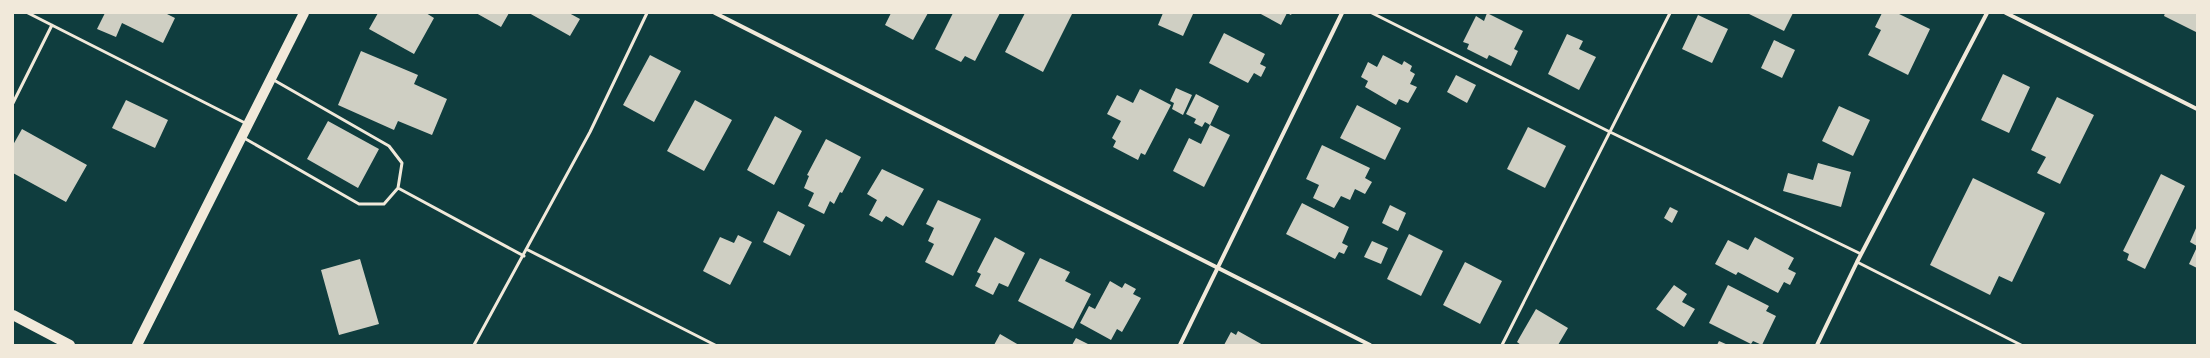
<svg xmlns="http://www.w3.org/2000/svg" width="2210" height="358" viewBox="0 0 2210 358" font-family="Raleway,sans-serif">
	<style>
		.building { fill: #cfcfc3 }
		.lines { fill: none; stroke-linecap: round; stroke-linejoin: round }
		.service { stroke: #f1e9da; stroke-width: 3 }
		.minor { stroke: #f1e9da; stroke-width: 4 }
		.primary { stroke: #f1e9da; stroke-width: 10 }
	</style>
	<rect width="100%" height="100%" fill="#0f3d3e"/>
	<!-- building -->
	<path class="building" d="M105 13H165L175 18 163 43 122 23 116 37 97 29Z
		M378 13H426L434 18 414 54 369 29Z
		M476 13H509L501 27Z
		M529 13H569L580 19 570 36Z
		M891 13H928L913 40 885 25Z
		M953 13H1000L975 61 965 56 961 62 935 49Z
		M1025 13 1072 14 1043 72 1005 52Z
		M1163 13 1193 14 1183 36 1158 25Z
		M1259 13H1292L1291 15 1287 13 1281 25Z
		M1487 13 1523 31 1514 49 1518 51 1511 66 1489 55 1487 59 1467 49 1469 44 1463 42 1476 16 1484 21Z
		M1747 13H1793L1784 31Z
		M1882 13H1897L1930 29 1908 75 1868 55 1881 30 1875 27Z
		M2165 13H2197L2196 32 2164 16Z
		M1698 15 1728 29 1712 63 1682 49Z
		M1224 33 1265 54 1260 64 1266 67 1261 77 1254 73 1248 83 1209 63Z
		M1567 34 1583 41 1579 49 1596 57 1579 90 1548 74Z
		M1774 40 1795 50 1782 78 1761 68Z
		M361 51 418 75 414 84 447 99 432 135 398 121 394 130 338 105Z
		M650 55 681 71 654 122 623 105Z
		M1383 55 1402 65 1404 61 1412 66 1410 71 1415 74 1410 84 1417 87 1408 103 1399 99 1396 105 1365 87 1368 81 1361 77 1368 62 1377 67Z
		M2003 74 2030 87 2009 133 1981 120Z
		M1456 75 1476 85 1467 103 1447 92Z
		M1176 88 1192 95 1183 115 1172 109 1174 103 1170 101Z
		M1140 89 1171 105 1145 155 1141 153 1138 160 1113 147 1116 141 1112 138 1121 121 1107 114 1117 95 1133 103Z
		M1196 94 1219 106 1210 125 1205 122 1202 127 1194 123 1196 119 1186 114Z
		M2057 97 2094 115 2060 184 2037 173 2046 157 2031 150Z
		M126 100 168 120 155 148 112 128Z
		M695 100 732 120 704 171 667 151Z
		M1357 105 1401 128 1385 160 1340 138Z
		M1839 106 1870 120 1853 156 1822 141Z
		M775 116 802 131 774 185 747 170Z
		M328 121 379 149 358 188 307 159Z
		M1210 125 1230 135 1204 187 1173 171 1189 138 1201 144Z
		M1528 127 1566 146 1545 188 1507 169Z
		M22 129 87 165 66 202 13 173V145Z
		M826 139 861 157 842 193 840 192 834 204 830 201 824 214 808 206 814 193 804 188 809 176 807 175Z
		M1322 145 1370 168 1365 178 1372 182 1365 194 1355 189 1350 200 1341 196 1334 208 1313 198 1319 185 1306 179Z
		M1818 163 1851 172 1841 207 1783 191 1788 173 1813 180Z
		M882 169 924 189 903 226 886 216 882 222 869 215 877 200 867 194Z
		M2161 174 2185 186 2145 269 2127 260 2129 254 2123 251Z
		M1973 178 2045 213 2012 282 1999 276 1990 295 1930 265Z
		M938 200 981 219 953 276 925 262 934 244 928 241 934 228 926 224Z
		M1302 203 1349 227 1342 243 1348 246 1344 254 1339 252 1335 259 1286 234Z
		M1390 205 1406 213 1398 231 1382 223Z
		M1670 207 1678 211 1672 223 1664 218Z
		M778 211 805 225 790 256 763 242Z
		M2197 226V246L2190 242Z
		M1409 234 1443 251 1421 296 1387 279Z
		M738 235 752 242 730 285 703 271 720 237 734 243Z
		M995 237 1025 253 1008 287 999 283 993 295 975 286 981 274 977 272Z
		M1755 237 1794 258 1788 269 1796 273 1790 285 1784 282 1778 293 1738 272 1736 275 1715 264 1728 240 1748 250Z
		M1372 241 1388 248 1381 264 1364 257Z
		M2197 247V268L2189 264Z
		M1040 258 1070 272 1065 281 1091 294 1073 329 1018 301Z
		M360 259 379 324 339 335 321 270Z
		M1465 262 1502 281 1480 324 1443 305Z
		M1110 281 1122 288 1125 283 1136 289 1133 294 1141 298 1122 332 1117 329 1111 340 1080 323 1089 306 1095 309Z
		M1674 285 1687 294 1682 302 1695 309 1684 327 1656 309Z
		M1728 285 1769 306 1766 311 1776 316 1762 345 1753 341 1751 344 1709 323Z
		M1536 309 1568 328 1558 345H1521L1517 342Z
		M1238 331 1263 345H1224L1231 332 1236 335Z
		M1000 334 1019 345H994Z
		M1076 338 1090 345H1072Z
		M1719 341 1728 345H1717Z"/>
	<g class="lines">
		<!-- service -->
		<path class="service" d="M28 13 247 124
			M1372 13 1608 131 1861 254
			M13 103 52 25
			M244 138 359 204H384L398 188 402 163 389 146 272 79
			M398 188 524 256
			M528 250 715 345
			M1857 262 2021 345
			M474 345 590 132 647 13
			M1502 345 1670 13"/>
		<!-- minor -->
		<path class="minor" d="M715 13 1370 345
			M2006 13 2197 109
			M1180 345 1342 13
			M1817 345 1857 262 1987 13"/>
		<!-- primary -->
		<path class="primary" d="M13 315 70 345
			M137 345 304 13"/>
	</g>
	<!-- border -->
	<rect width="2210" height="358" fill="none" stroke="#f1e9da" stroke-width="28"/>
</svg>
